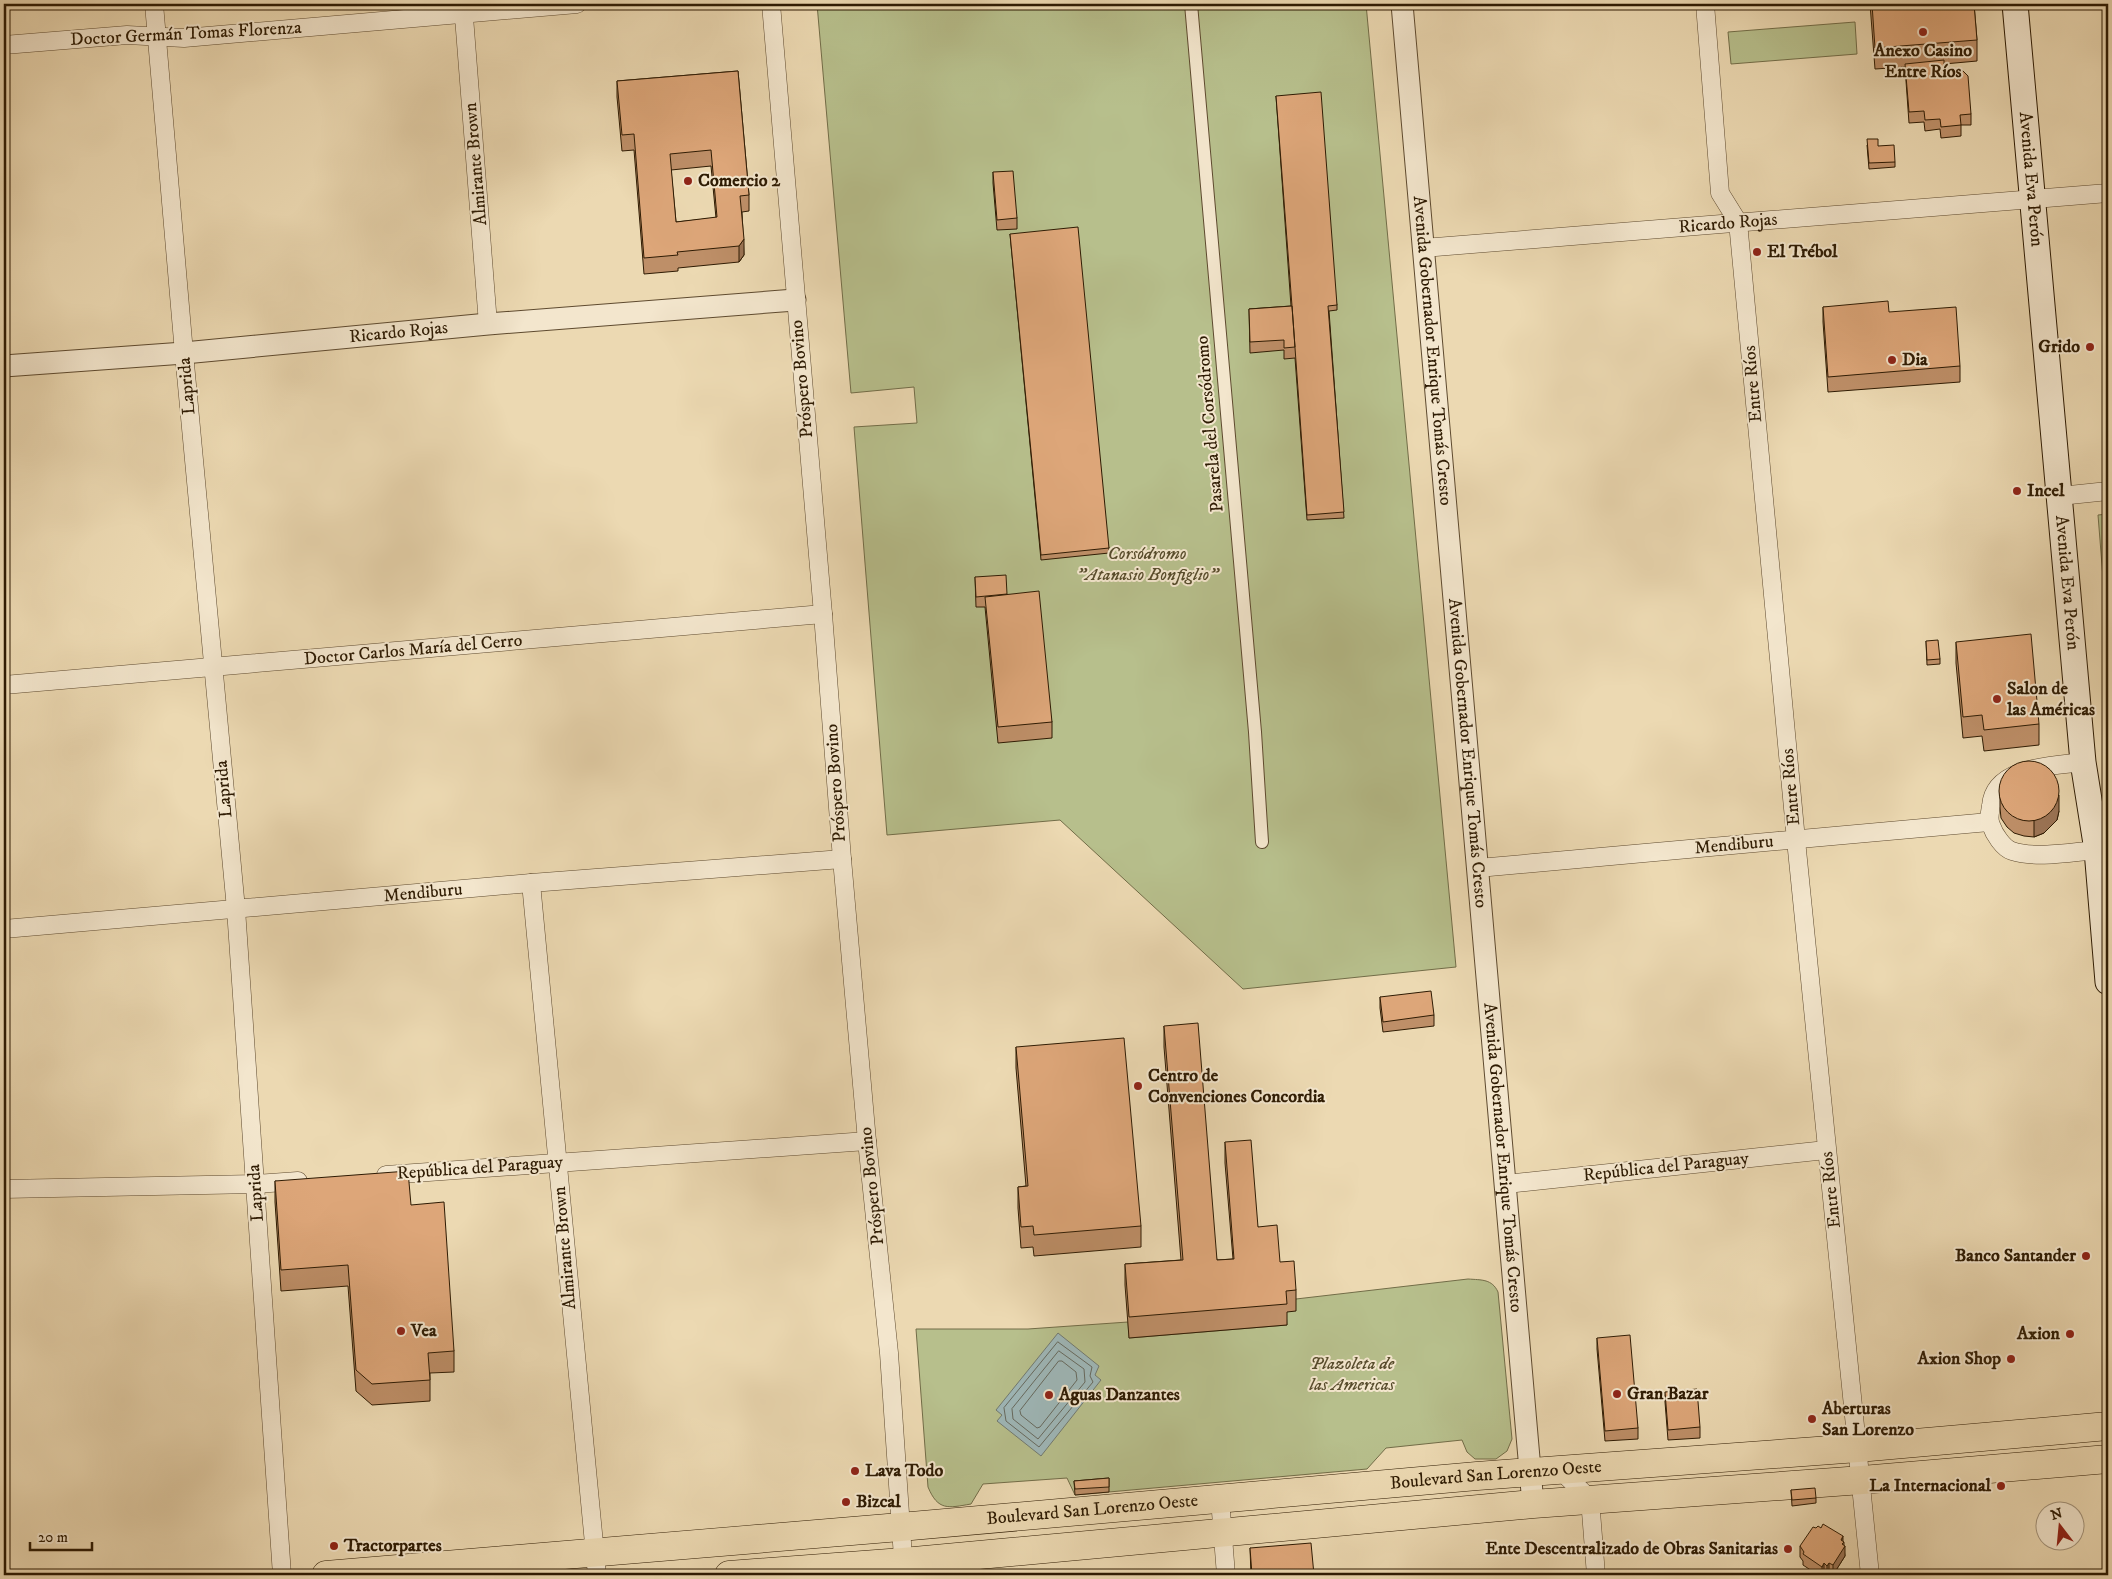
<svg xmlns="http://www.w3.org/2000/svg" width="2112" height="1579" viewBox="0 0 2112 1579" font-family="'IM FELL DW Pica',serif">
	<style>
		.green { fill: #b7bf8c; stroke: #726d48 }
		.water { fill: #9eb7b8; stroke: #717970 }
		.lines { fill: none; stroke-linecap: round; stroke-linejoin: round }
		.shore { stroke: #66695e; stroke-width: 1 }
		.pedestrian-casing { stroke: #5e4a2f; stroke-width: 14 }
		.minor-casing { stroke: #5e4a2f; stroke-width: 19 }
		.tertiary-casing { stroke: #5e4a2f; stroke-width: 23 }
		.secondary-casing { stroke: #2e1b03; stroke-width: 27 }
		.primary-casing { stroke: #2e1b03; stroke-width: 29 }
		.pedestrian { stroke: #f3e6cd; stroke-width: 12 }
		.minor { stroke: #f3e6cd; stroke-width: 18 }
		.tertiary { stroke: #f3e6cd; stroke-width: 21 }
		.secondary { stroke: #f3e6cd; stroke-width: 25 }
		.primary { stroke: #ecd9b2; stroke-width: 28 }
		.wall { fill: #be8f68; stroke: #2e1b03; fill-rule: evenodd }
		.shaded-wall { fill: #9b7455; stroke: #2e1b03 }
		.building { fill: #dda679; stroke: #2e1b03; fill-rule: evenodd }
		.poi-dot { fill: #8f2418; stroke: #f3e6cd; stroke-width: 2 }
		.labels { text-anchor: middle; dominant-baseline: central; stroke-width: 4; stroke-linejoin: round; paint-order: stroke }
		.street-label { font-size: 18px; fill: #2e1b03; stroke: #f3e6cd }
		.poi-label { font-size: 18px; font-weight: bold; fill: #2e1b03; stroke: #f3e6cd; text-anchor: start }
		.park-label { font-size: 18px; font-style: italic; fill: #574c2c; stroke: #f3e6cd }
	</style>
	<rect width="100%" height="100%" fill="#ecd9b2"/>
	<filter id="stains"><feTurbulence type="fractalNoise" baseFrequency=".004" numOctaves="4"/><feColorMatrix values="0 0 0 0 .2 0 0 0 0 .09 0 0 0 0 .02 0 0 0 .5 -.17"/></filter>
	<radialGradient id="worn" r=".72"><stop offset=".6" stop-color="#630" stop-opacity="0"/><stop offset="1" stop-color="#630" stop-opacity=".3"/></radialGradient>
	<!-- green -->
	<path class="green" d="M817 4H1366L1456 967 1243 989 1060 820 887 835 854 427 917 423 914 387 851 393Z
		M1855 22 1857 54 1731 64 1728 32Z
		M2108 514V641L2098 515Z
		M1468 1279C1482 1280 1492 1279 1498 1292L1512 1439 1507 1451 1496 1459H1475L1467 1452 1462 1440 1386 1448 1367 1469 1075 1495 1067 1478 983 1484 971 1504C948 1508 938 1511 928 1487L916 1329H1028L1128 1322 1129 1338 1287 1325 1286 1312 1296 1299Z"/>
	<!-- water -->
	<path class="water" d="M1058 1333 1099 1366 1095 1375 1101 1380 1041 1456 997 1421 1002 1415 996 1410Z"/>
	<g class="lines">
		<!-- shore -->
		<path class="shore" d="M1058 1342 1092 1367 1090 1376 1093 1382 1039 1447 1006 1421 1004 1408Z
			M1059 1351 1084 1369 1085 1382 1038 1439 1013 1419 1012 1409Z
			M1059 1361H1062L1076 1372 1077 1380 1040 1427 1037 1428 1021 1415 1020 1411Z"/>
		<defs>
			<path id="pedestrian" d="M1191 4 1255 732 1262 842"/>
			<g id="minor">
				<path d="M154 4 184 353 236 909 282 1575"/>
				<path d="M463 4 488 324"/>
				<path d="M771 4 823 614 842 859 867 1141 889 1353 904 1572"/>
				<path d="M1705 4 1720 193 1738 222 1796 840 1870 1575"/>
				<path d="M4 45 127 35 184 38 577 4"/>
				<path id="s1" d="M1423 248 2108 193"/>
				<path d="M2060 496 2108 491"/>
				<path d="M4 685 823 614"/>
				<path d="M2083 762C2053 766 1994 766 1991 806 1990 813 1988 819 1991 825 1994 834 2003 848 2012 851 2036 859 2072 852 2097 850"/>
				<path d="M1478 868 1989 822"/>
				<path d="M531 883 597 1575"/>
				<path d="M4 929 531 883 842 859"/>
				<path d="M386 1175 867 1141"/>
				<path d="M1506 1184 1826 1150"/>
				<path d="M4 1189 256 1184 298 1181"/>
				<path d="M1560 1470 1590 1499 1596 1575"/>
				<path d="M1220 1499 1226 1575"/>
			</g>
			<g id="tertiary">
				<path id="s2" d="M1402 4 1533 1504"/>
				<path id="s3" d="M4 366 184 353 488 324 795 300"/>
			</g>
			<g id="secondary">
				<path id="s4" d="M2015 4 2083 762 2097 850 2108 982"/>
			</g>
			<g id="primary">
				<path id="s5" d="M326 1575 900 1527 1477 1476 1858 1448 2108 1426"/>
				<path d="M729 1575 903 1562 1533 1504 1862 1480 2108 1459"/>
			</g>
		</defs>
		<!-- pedestrian casing -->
		<use href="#pedestrian" class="pedestrian-casing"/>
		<!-- minor casing -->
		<use href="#minor" class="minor-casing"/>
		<!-- tertiary casing -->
		<use href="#tertiary" class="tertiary-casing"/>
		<!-- secondary casing -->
		<use href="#secondary" class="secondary-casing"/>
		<!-- primary casing -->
		<use href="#primary" class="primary-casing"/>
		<!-- pedestrian -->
		<use href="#pedestrian" class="pedestrian"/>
		<!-- minor -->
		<use href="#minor" class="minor"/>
		<!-- tertiary -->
		<use href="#tertiary" class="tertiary"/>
		<!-- secondary -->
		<use href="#secondary" class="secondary"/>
		<!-- primary -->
		<use href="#primary" class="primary"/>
	</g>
	<!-- wall -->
	<path class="wall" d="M1870 4H1974L1977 40V61L1944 64V71L1971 114V125H1961V136L1941 138 1940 129 1925 131 1924 122 1909 123 1905 67 1875 69Z
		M738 71 749 195V211L742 212 744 255 739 262 678 268V271L644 274 634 150 622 151 617 97V81ZM711 166 716 218 676 222 671 170Z
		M1276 96 1337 305V310L1329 311 1344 518 1307 520 1295 358 1284 359V350L1250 353 1249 309 1291 306Z
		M1867 145 1878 146 1895 162V167L1869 169Z
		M993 172 1017 218V229L997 230 993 183Z
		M1010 234 1109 548V553L1041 560Z
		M1823 307 1889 312 1960 366V382L1828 392 1823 322Z
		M2108 348V410L2104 364V349Z
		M975 577 1007 595 1052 722V738L998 743 985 607H976Z
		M1926 641 1940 659V664L1927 665Z
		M1956 642 2039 724V745L1984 751 1982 736 1963 738 1956 663Z
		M2000 792 2059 811 2057 820 2044 833 2034 837 2024 836 2014 833 2007 827 2001 818 2000 808Z
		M1380 997 1434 1015V1026L1383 1032 1380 1008Z
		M1164 1026 1217 1260 1233 1259 1225 1163V1142L1258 1227 1296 1290V1311L1287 1312V1325L1129 1338 1125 1285V1264L1181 1260 1164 1047Z
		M1016 1047 1141 1226V1247L1034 1256 1033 1247 1021 1248 1018 1208V1187L1026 1186 1016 1068Z
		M275 1181 411 1205 454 1351V1372L430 1373V1401L372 1405 356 1391 348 1286 281 1291 275 1202Z
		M1597 1338 1638 1428V1439L1605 1441 1597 1349Z
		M1665 1392 1700 1427V1438L1668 1440 1665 1402Z
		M1109 1478V1492L1075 1495 1074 1481Z
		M1791 1490 1816 1498V1503L1792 1506Z
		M1843 1541 1845 1556 1833 1575 1829 1574 1828 1575H1826L1824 1574V1575H1818L1803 1565V1561L1800 1557V1546Z
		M1250 1548 1314 1575H1251Z"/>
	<!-- shaded-wall -->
	<path class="shaded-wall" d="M744 239V255L739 262V246Z
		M2059 795V811L2057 820 2044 833 2034 837V821Z
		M1843 1536V1543L1844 1542V1548L1845 1546V1556L1833 1575V1565Z
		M1824 1563V1575H1822V1567Z
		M1829 1563V1574L1827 1575V1566Z"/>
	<!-- building -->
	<path class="building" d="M1872 4H1974L1977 40 1875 48Z
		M1944 60V71L1961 69 1968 76 1971 114 1960 115 1961 125 1941 127 1940 119 1925 120 1924 111 1909 112 1905 64Z
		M738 71 749 195 740 196 744 239 739 246 677 252 678 255 644 258 634 134 622 135 617 81ZM711 150 717 217 676 222 670 154Z
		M1321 92 1337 305 1328 306 1344 512 1307 515 1292 306 1276 96Z
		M1867 139H1878V146L1894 145 1895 162 1869 163Z
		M1013 171 1017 218 997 220 993 172Z
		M1078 227 1109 548 1041 555 1010 234Z
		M1888 301 1889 312 1956 307 1960 366 1828 377 1823 307Z
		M1292 306 1295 347 1284 348V340L1250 342 1249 309Z
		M2108 348V394L2104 349Z
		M1006 575 1007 594 976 597 975 577Z
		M1039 591 1052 722 998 727 985 597Z
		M2031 634 2039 724 1984 730 1982 715 1963 717 1956 642Z
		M1938 640 1940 659 1927 660 1926 641Z
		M1999 791a30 30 0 1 1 60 0a30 30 0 1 1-60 0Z
		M1431 991 1434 1015 1383 1022 1380 997Z
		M1198 1023 1217 1260 1234 1259 1225 1142 1251 1140 1258 1227 1277 1225 1280 1262 1294 1261 1296 1290 1286 1291 1287 1304 1129 1317 1125 1264 1183 1260 1164 1026Z
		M1124 1038 1141 1226 1034 1235 1033 1226 1021 1227 1018 1187 1028 1186 1016 1047Z
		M408 1171 411 1205 444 1202 454 1351 428 1353 430 1380 372 1384 356 1370 348 1265 281 1270 275 1181Z
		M1630 1335 1638 1428 1605 1431 1597 1338Z
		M1697 1389 1700 1427 1668 1430 1665 1392Z
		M1109 1478V1487L1075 1489 1074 1481Z
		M1815 1488 1816 1498 1792 1500 1791 1490Z
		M1823 1524 1843 1536 1841 1540 1844 1542 1842 1544 1845 1546 1833 1565 1829 1563 1827 1566 1824 1563 1822 1567 1803 1554 1804 1552 1800 1546 1813 1527 1816 1528 1818 1526 1821 1528Z
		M1311 1543 1314 1575H1252L1250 1548Z"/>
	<!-- markers -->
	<g class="poi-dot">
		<circle cx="1923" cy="32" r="5"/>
		<circle cx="688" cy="181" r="5"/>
		<circle cx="1757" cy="252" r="5"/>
		<circle cx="2090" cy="347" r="5"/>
		<circle cx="1892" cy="360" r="5"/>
		<circle cx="2017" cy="491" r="5"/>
		<circle cx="1997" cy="699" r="5"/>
		<circle cx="1138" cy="1086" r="5"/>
		<circle cx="2086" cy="1256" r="5"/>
		<circle cx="401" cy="1331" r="5"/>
		<circle cx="2070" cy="1334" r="5"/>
		<circle cx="2011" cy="1359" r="5"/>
		<circle cx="1617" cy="1394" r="5"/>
		<circle cx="1049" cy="1395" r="5"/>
		<circle cx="1812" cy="1419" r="5"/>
		<circle cx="855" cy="1471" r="5"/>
		<circle cx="2001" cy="1486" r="5"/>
		<circle cx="846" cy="1502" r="5"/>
		<circle cx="334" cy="1546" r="5"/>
		<circle cx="1788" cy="1549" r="5"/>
	</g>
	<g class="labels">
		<!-- street labels -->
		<g class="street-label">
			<text transform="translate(186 34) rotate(-3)">Doctor Germán Tomas Florenza</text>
			<text transform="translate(476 164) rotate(-95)">Almirante Brown</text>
			<text stroke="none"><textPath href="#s4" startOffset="176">Avenida Eva Perón</textPath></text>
			<text stroke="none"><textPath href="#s1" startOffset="306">Ricardo Rojas</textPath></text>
			<text stroke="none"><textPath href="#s3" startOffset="396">Ricardo Rojas</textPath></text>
			<text stroke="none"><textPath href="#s2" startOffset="348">Avenida Gobernador Enrique Tomás Cresto</textPath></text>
			<text transform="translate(802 379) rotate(-95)">Próspero Bovino</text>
			<text transform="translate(1753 384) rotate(-95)">Entre Ríos</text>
			<text transform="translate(187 386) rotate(-95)">Laprida</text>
			<text transform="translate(1210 424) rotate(-95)">Pasarela del Corsódromo</text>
			<text stroke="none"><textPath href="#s4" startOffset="581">Avenida Eva Perón</textPath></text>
			<text transform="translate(413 650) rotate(-5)">Doctor Carlos María del Cerro</text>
			<text stroke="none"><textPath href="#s2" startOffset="752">Avenida Gobernador Enrique Tomás Cresto</textPath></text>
			<text transform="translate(836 783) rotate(-94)">Próspero Bovino</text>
			<text transform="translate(1791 787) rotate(-95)">Entre Ríos</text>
			<text transform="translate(224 789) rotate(-95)">Laprida</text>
			<text transform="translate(1734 845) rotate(-5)">Mendiburu</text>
			<text transform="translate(423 893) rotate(-5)">Mendiburu</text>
			<text stroke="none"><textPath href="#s2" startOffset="1158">Avenida Gobernador Enrique Tomás Cresto</textPath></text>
			<text transform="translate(1666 1167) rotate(-6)">República del Paraguay</text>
			<text transform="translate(480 1168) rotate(-4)">República del Paraguay</text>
			<text transform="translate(872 1186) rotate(-96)">Próspero Bovino</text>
			<text transform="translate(1831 1190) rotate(-96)">Entre Ríos</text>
			<text transform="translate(256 1193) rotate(-94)">Laprida</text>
			<text transform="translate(565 1248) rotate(-95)">Almirante Brown</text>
			<text stroke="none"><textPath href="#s5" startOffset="1174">Boulevard San Lorenzo Oeste</textPath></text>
			<text stroke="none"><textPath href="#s5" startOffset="769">Boulevard San Lorenzo Oeste</textPath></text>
		</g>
		<!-- poi labels -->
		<g class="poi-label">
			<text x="1923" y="51" text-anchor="middle">Anexo Casino<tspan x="1923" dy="21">Entre Ríos</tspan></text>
			<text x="698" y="181">Comercio 2</text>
			<text x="1767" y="252">El Trébol</text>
			<text x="2080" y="347" text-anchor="end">Grido</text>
			<text x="1902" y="360">Dia</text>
			<text x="2027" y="491">Incel</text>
			<text x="2007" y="689">Salon de<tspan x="2007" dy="21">las Américas</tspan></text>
			<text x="1148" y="1076">Centro de<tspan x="1148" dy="21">Convenciones Concordia</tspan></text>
			<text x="2076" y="1256" text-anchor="end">Banco Santander</text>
			<text x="411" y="1331">Vea</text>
			<text x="2060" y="1334" text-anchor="end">Axion</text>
			<text x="2001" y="1359" text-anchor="end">Axion Shop</text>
			<text x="1627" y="1394">Gran Bazar</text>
			<text x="1059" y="1395">Aguas Danzantes</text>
			<text x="1822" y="1409">Aberturas<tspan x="1822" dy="21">San Lorenzo</tspan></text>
			<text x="865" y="1471">Lava Todo</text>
			<text x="1991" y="1486" text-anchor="end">La Internacional</text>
			<text x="856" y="1502">Bizcal</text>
			<text x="344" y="1546">Tractorpartes</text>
			<text x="1778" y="1549" text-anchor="end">Ente Descentralizado de Obras Sanitarias</text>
		</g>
		<!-- park labels -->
		<g class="park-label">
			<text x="1147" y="554">Corsódromo<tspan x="1147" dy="21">"Atanasio Bonfiglio"</tspan></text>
			<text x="1352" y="1364">Plazoleta de<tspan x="1352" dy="21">las Americas</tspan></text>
		</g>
	</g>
	<!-- margin -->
	<rect width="2112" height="1579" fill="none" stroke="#ecd9b2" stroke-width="20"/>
	<rect x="5" y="5" width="2102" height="1569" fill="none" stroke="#2e1b03" stroke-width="2.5"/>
	<rect x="10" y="10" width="2092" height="1559" fill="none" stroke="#2e1b03"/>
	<!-- north arrow -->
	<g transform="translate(2060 1526) rotate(344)"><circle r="24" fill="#f3e6cd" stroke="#a4957c"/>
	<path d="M0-4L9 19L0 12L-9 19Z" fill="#8f2418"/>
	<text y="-8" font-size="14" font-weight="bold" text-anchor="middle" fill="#2e1b03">N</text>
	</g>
	<!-- scale -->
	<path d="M30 1542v8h62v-8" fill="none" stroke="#2e1b03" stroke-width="2.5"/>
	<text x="38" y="1542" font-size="15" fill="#2e1b03" stroke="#f3e6cd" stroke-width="4" paint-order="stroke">20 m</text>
	<rect width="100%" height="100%" filter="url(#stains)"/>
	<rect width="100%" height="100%" fill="url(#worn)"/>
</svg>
